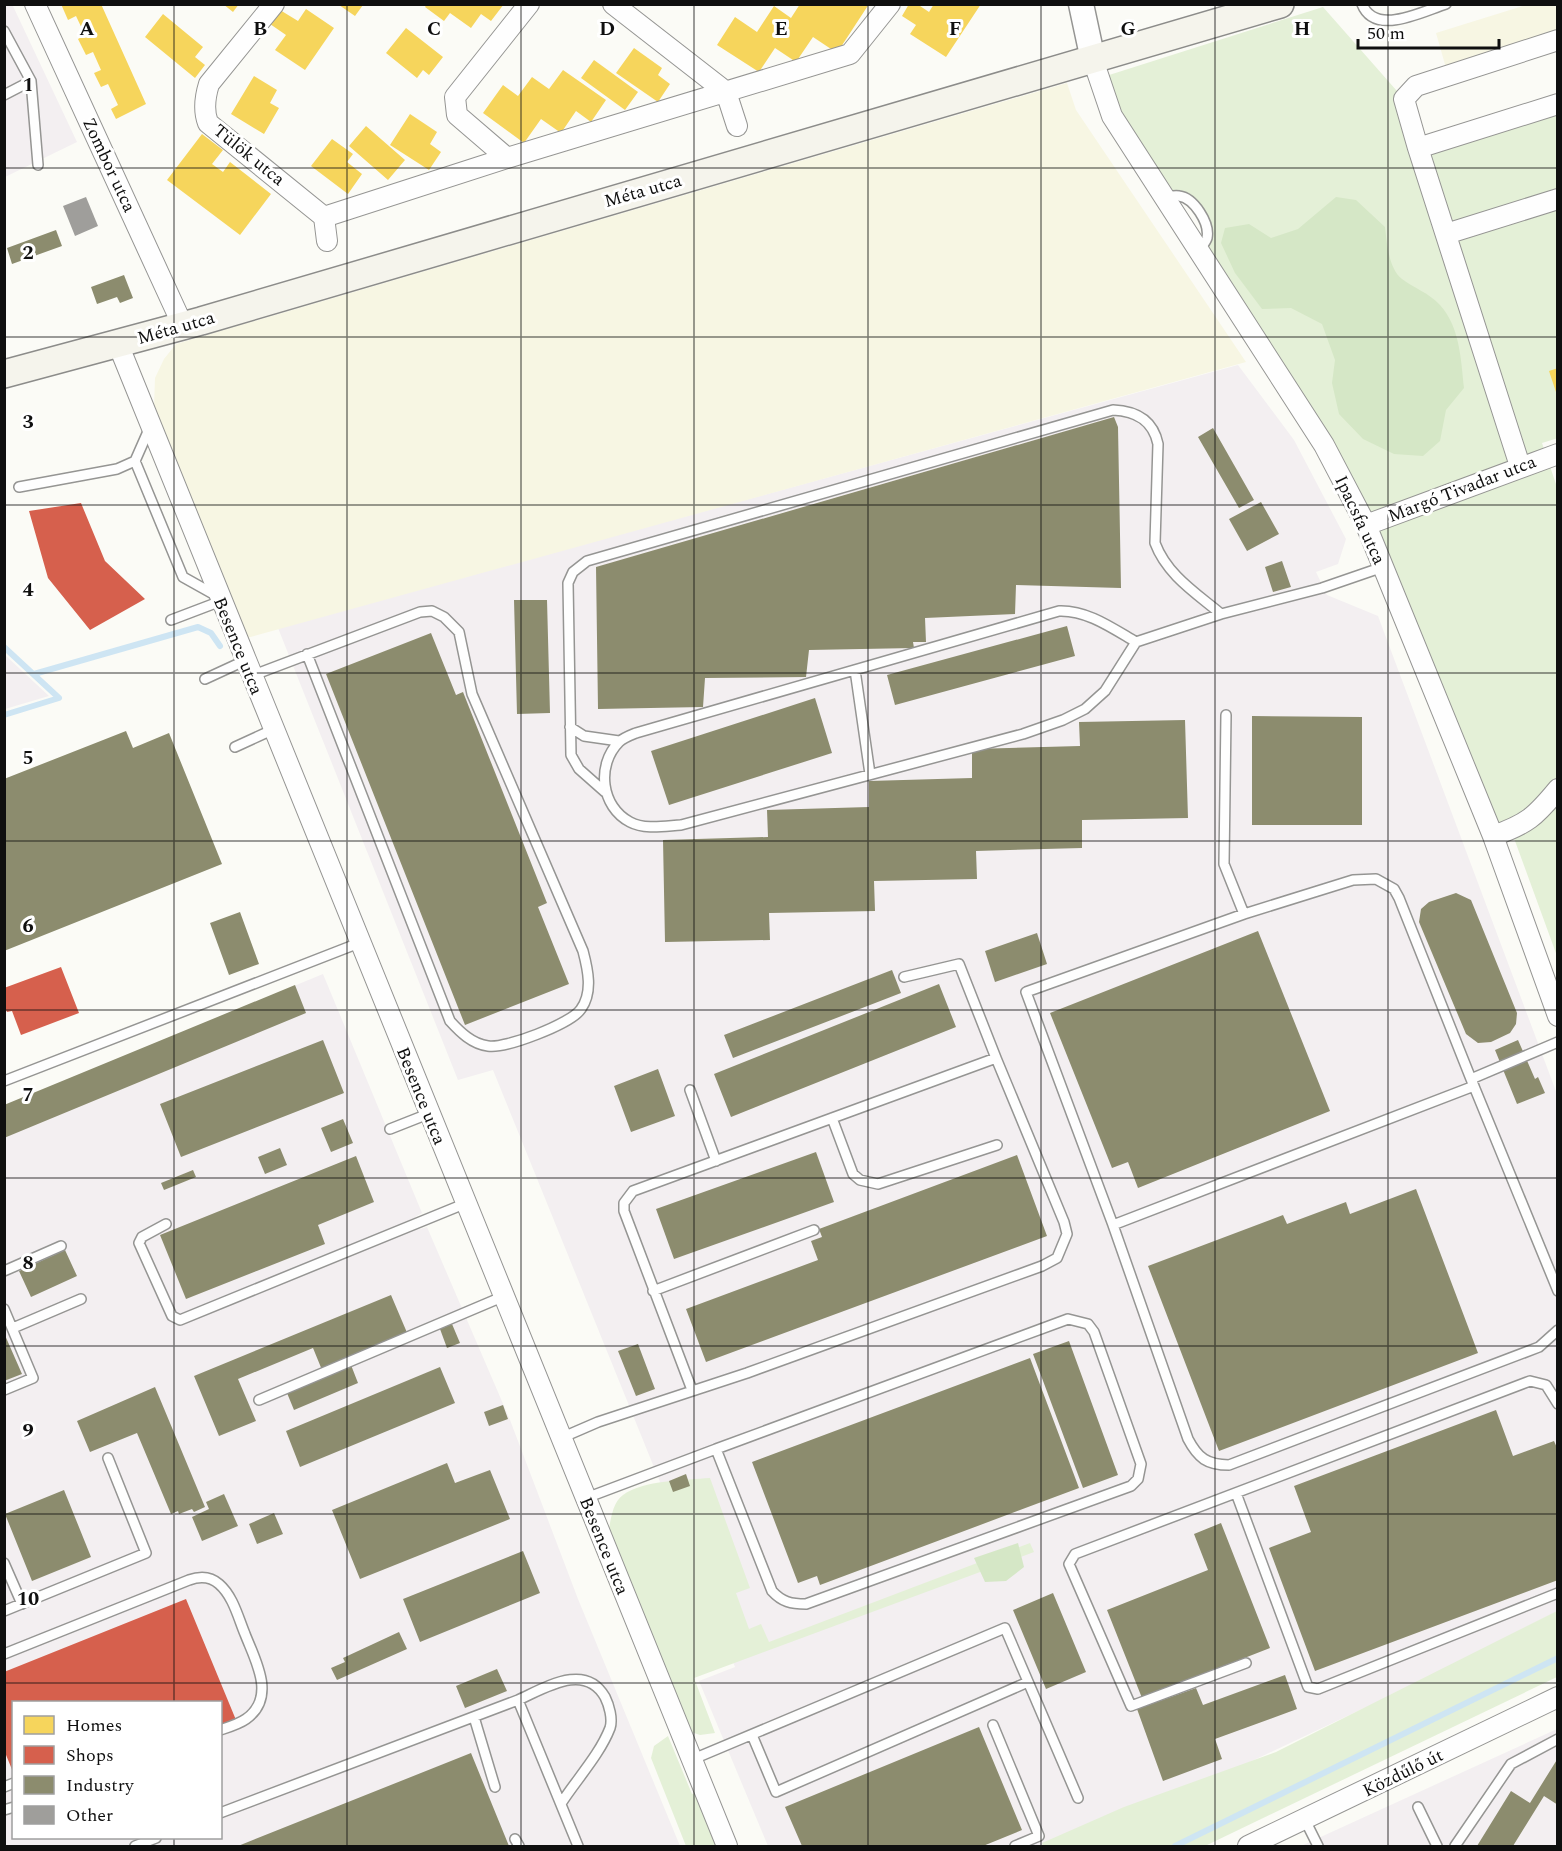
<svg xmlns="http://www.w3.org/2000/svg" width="1562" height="1851" viewBox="0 0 1562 1851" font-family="Spectral,serif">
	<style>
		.industrial { fill: #f3eff1; fill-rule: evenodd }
		.farmland { fill: #f7f6e3 }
		.green { fill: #e4f0d7 }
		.forest { fill: #d5e7c6 }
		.homes { fill: #f6d55c }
		.shops { fill: #d6604d }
		.industry { fill: #8c8c6e }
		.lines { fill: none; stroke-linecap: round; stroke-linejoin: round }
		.stream { stroke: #cee5f3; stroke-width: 6 }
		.building { fill: #9f9e9b }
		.service-casing { stroke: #959593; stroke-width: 12 }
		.minor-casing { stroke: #959593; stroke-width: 22 }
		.tertiary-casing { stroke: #959593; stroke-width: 27 }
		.secondary-casing { stroke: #8c8c8a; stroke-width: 30 }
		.service { stroke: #fefefe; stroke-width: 9 }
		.minor { stroke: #fefefe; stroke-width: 20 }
		.tertiary { stroke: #fefefe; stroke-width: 24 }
		.secondary { stroke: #f5f4ec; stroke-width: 27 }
		.grid { fill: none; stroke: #0f0f0f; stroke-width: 1.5; stroke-opacity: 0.55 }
		.labels { text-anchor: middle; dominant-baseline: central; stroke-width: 6; stroke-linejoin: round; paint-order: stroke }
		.street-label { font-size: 18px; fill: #0f0f0f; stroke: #fff }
		.grid-label { font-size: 20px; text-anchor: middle; font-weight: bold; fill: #0f0f0f; stroke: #fff; stroke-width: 6; stroke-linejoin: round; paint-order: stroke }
	</style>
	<rect width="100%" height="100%" fill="#fbfbf6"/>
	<!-- industrial -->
	<path class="industrial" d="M12 4 77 142 5 177 4 5Z
		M1238 365 1294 440 1346 539 1338 564 1316 572 1327 595 1378 616 1557 1094V1617L1072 1846H768L699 1681 735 1667 493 1070 458 1080 278 628Z
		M4 655H5L49 696 5 709Z
		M323 974 422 1213 415 1217 420 1229 427 1227 510 1420 578 1599 680 1846H5V1105ZM14 1702H220V1838H14Z
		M1557 1729V1846H1301Z"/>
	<!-- farmland -->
	<path class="farmland" d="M1526 5H1557V40L1448 75 1436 33Z
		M1067 83 1076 110 1246 362 247 638 154 407 155 378 164 359 176 344Z"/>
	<!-- green -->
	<path class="green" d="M1323 7 1404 99 1418 148 1557 104 1558 438 1542 443 1558 490 1557 956 1511 830 1493 836 1366 525 1198 251 1206 230 1190 201 1164 197 1112 116 1120 107 1106 76Z
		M710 1478 750 1588 736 1593 749 1629 761 1624 769 1642 1030 1543 1034 1552 694 1678 715 1733 700 1735 688 1731 609 1529C611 1518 613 1502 623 1495 644 1480 685 1480 710 1478Z
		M1557 1611V1677L1205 1846H1043L1042 1843 1124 1807 1276 1752Z
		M668 1736 692 1794 695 1793 717 1846H686L651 1758 654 1746Z"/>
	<!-- forest -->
	<path class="forest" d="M1336 197 1356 200 1385 227C1387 242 1388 268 1402 279 1414 288 1429 293 1440 305 1460 327 1461 360 1464 388L1446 410 1440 441 1423 456 1394 454 1363 439 1339 414 1332 383 1335 360 1322 324 1291 308 1262 309 1235 273 1221 243 1225 228 1249 224 1271 238 1298 229Z
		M1018 1543 1024 1567 1006 1581 985 1582 974 1558Z"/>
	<!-- homes -->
	<path class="homes" d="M61 4H101L146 104 116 119 111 109 118 105 108 84 101 87 94 73 101 70 93 52 86 55 78 39 85 35 76 16 68 20Z
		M223 4H239L233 12Z
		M427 4H504L491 21 481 14 471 28 450 13 444 21 425 7Z
		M800 4H869L837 53 813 37 796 62 775 48 759 72 717 45 735 17 757 32 774 6 791 18Z
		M909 4H917L929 12 934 4H981L946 57 910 34 916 25 902 16Z
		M339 5H363L355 16Z
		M306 9 334 28 305 70 275 50 286 35 270 24 280 10 298 21Z
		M163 14 203 47 195 57 205 65 195 78 145 37Z
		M406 28 443 57 429 75 423 70 417 78 386 53Z
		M634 48 662 68 658 75 670 84 658 102 616 73Z
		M594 60 638 92 625 110 581 78Z
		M563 70 606 100 591 122 576 111 561 133 541 119 524 143 483 113 503 85 518 96 532 77 549 89Z
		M254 76 277 90 270 103 279 108 264 134 231 114Z
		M410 114 437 132 430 144 441 152 429 170 390 145Z
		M366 126 405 160 388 180 349 146Z
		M202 134 223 150 212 164 223 172 230 162 271 194 240 235 167 180Z
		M332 139 353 154 347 162 362 174 348 194 311 166Z
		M1558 368V395H1557L1549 371Z"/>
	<!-- shops -->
	<path class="shops" d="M81 503 105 561 145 599 90 630 48 578 29 511Z
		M61 967 79 1013 21 1035 12 1011 7 1012 4 1006V988Z
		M186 1599 236 1720 220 1726V1702H14L13 1772 4 1750V1672Z"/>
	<!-- industry -->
	<path class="industry" d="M56 230 62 246 12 264 7 248Z
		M124 275 133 298 120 303 117 297 97 304 91 287Z
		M1114 417 1118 427 1121 588 1016 585 1015 614 925 618 926 642H913L914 648 809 650 806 677 705 678 703 707 598 709 596 567Z
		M1213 428 1254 500 1239 508 1198 437Z
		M1261 502 1279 534 1247 551 1229 519Z
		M1282 561 1291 587 1273 592 1265 567Z
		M514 600H547L550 713 517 714Z
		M1067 626 1075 656 895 705 887 675Z
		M431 633 456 695 463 692 547 903 538 907 569 984 465 1025 326 674Z
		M815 698 832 753 669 805 651 751Z
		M1252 716 1362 717V825H1252Z
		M1185 720 1188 818 1082 820V848L976 851 977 879 874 881 875 911 769 913 770 940 665 942 663 840 768 837 767 810 869 807V781L972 778V749L1080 746 1079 722Z
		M126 731 133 748 169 733 222 864 4 951V779Z
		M1456 893 1471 900 1517 1013 1516 1024 1510 1033 1491 1042 1478 1043 1466 1034 1419 922 1421 909 1429 902Z
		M240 912 259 964 229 975 210 923Z
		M1258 931 1330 1111 1138 1188 1128 1162 1112 1168 1050 1013Z
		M1037 933 1047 964 995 982 985 951Z
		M892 970 901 993 733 1058 724 1035Z
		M939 984 956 1027 731 1117 714 1074Z
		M295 985 306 1013 4 1138V1105Z
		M323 1040 344 1093 181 1157 160 1104Z
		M1518 1040 1535 1079 1538 1077 1545 1093 1517 1104 1495 1050Z
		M658 1069 675 1116 631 1132 614 1086Z
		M343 1119 353 1143 331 1152 321 1128Z
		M280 1148 287 1165 265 1174 258 1157Z
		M816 1152 834 1202 674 1259 656 1209Z
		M1017 1155 1047 1236 706 1362 686 1309 818 1260 811 1241 822 1237 819 1229Z
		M356 1156 374 1202 318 1225 325 1244 186 1299 160 1235Z
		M193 1170 196 1177 164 1190 161 1183Z
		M1416 1189 1478 1353 1219 1451 1148 1266 1283 1215 1287 1224 1346 1202 1350 1214Z
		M65 1250 77 1276 31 1297 19 1271Z
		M391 1295 408 1335 322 1370 313 1348 238 1379 256 1421 219 1436 194 1376Z
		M452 1324 460 1343 447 1348 440 1329Z
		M4 1333 22 1374 4 1381Z
		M1069 1341 1118 1475 1083 1488 1033 1354Z
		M638 1344 655 1389 636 1396 618 1351Z
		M1030 1358 1079 1488 820 1585 817 1576 798 1583 752 1462Z
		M351 1365 358 1383 294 1410 287 1393Z
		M440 1367 455 1403 300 1467 286 1431Z
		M155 1387 205 1507 194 1512 192 1509 179 1514 178 1511 171 1514 137 1433 90 1452 77 1421Z
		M503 1405 508 1419 489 1426 484 1412Z
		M1496 1410 1513 1456 1554 1441 1558 1450V1580L1315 1671 1269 1548 1311 1532 1294 1486Z
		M447 1463 455 1483 490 1470 510 1519 360 1579 332 1510Z
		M686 1474 690 1486 673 1492 669 1481Z
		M64 1490 91 1557 32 1581 5 1514Z
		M224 1494 238 1526 202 1541 192 1517 209 1509 206 1502Z
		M274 1513 283 1534 257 1544 249 1524Z
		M1221 1523 1270 1648 1142 1698 1107 1610 1208 1570 1194 1534Z
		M523 1551 540 1593 420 1642 403 1599Z
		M1053 1593 1086 1672 1046 1689 1013 1610Z
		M399 1632 407 1649 337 1680 331 1668 345 1662 343 1658Z
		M497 1669 507 1691 465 1708 456 1686Z
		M1285 1675 1297 1709 1215 1739 1222 1759 1163 1781 1137 1709 1196 1688 1203 1705Z
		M979 1727 1022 1830 983 1846H802L785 1807Z
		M471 1753 509 1846H238Z
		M1558 1758V1805L1544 1796 1513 1846H1477L1511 1791 1530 1803Z"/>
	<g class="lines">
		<!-- stream -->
		<path class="stream" d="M4 647 59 698 4 715
			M34 674 198 627 211 633 220 646
			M1175 1846 1558 1658"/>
	</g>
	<!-- building -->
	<path class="building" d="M86 197 98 226 75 236 63 206Z"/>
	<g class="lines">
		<defs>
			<path id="service" d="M1362 4C1375 37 1423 11 1446 4
				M4 31 31 81 38 165
				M4 95 31 81
				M1164 197C1168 197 1174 195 1179 196 1194 198 1210 223 1207 238 1206 242 1201 247 1199 251
				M150 427 135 461 183 577 217 596
				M19 487 117 469 135 461
				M171 620 221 601
				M1136 642C1112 628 1087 610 1059 611L636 733C631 735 623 738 619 742 596 765 601 807 630 822 645 830 665 826 681 825L1023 734 1063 720 1085 709 1105 691 1136 642 1221 614 1322 588 1383 567
				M855 670 870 774
				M251 676 420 612 432 611 444 617 459 632 472 694 583 951C588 970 593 992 581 1009 571 1024 505 1049 488 1046 472 1044 460 1032 450 1021L307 654
				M205 679 244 661
				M1226 715 1224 864 1244 914
				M570 727 584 736 619 741
				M235 747 272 730
				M605 792 579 769 571 755 568 583 573 572 587 561 1113 410C1136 411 1153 420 1158 444L1155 543C1167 575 1196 593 1221 614
				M904 977 959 964 996 1058
				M1558 1042 1471 1079 1558 1291
				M4 1081 359 943
				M1474 1086 1113 1225 1188 1439C1198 1458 1207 1465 1229 1465L1539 1347 1558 1330
				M690 1090 716 1161
				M832 1118 853 1174 860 1180 878 1184 997 1145
				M390 1129 428 1114
				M166 1224 142 1237 139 1243 172 1316 180 1320 464 1204
				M1113 1225 1026 992 1244 914 1353 880 1376 879 1394 889 1399 898 1471 1079
				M4 1271 61 1246
				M653 1291 814 1230
				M4 1309 33 1378 4 1390
				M13 1328 81 1299
				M259 1400 502 1297
				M561 1438 598 1422 747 1373 1042 1266 1057 1258 1067 1234 1064 1222 996 1058 633 1191 624 1203V1211L692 1390
				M1236 1493 1308 1687 1318 1689 1558 1593
				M586 1498 716 1449 772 1591C782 1602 791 1604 806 1604L1131 1486 1138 1479 1141 1464 1094 1332 1088 1324 1068 1319 716 1449
				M4 1563 22 1604
				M4 1611 146 1553 108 1458
				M4 1654 189 1580C200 1576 210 1576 219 1584 233 1596 238 1617 245 1634 255 1660 277 1697 246 1719 239 1724 229 1727 220 1730
				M1246 1663 1131 1706 1069 1564 1075 1554 1530 1381 1546 1385 1558 1404
				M518 1700 578 1846
				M474 1717 495 1787
				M993 1725 1039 1836 1015 1846
				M752 1735 776 1792 1028 1682
				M691 1760 1005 1628 1078 1798
				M4 1787 14 1783
				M1418 1807 1437 1846
				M4 1810 14 1807
				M220 1813 518 1700C545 1688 585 1662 605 1697 609 1705 613 1719 610 1728 600 1754 577 1779 562 1802
				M1305 1820 1318 1846
				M515 1839 519 1846
				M135 1846 156 1838
				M1455 1846 1511 1764 1558 1739"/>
			<path id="minor" d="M35 4 183 326
				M274 4 209 84C205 97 203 110 208 123L324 217 327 241
				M613 4 726 92 737 126
				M1093 60 1112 116 1324 445 1366 525 1493 836 1558 1016
				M1418 148 1404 99 1416 86 1558 40
				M507 158 457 115 455 97 529 4
				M324 217 507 158 850 54 890 4
				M1446 234 1558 199
				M118 344 727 1846
				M1520 466 1418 148 1558 104
				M1366 525 1558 454
				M1493 836C1527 824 1535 817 1558 789
				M1248 1846 1558 1697"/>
			<path id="tertiary" d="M1081 4 1093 60"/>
			<path id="secondary" d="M4 374 201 321 1280 4"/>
		</defs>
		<!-- service casing -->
		<use href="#service" class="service-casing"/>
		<!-- minor casing -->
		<use href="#minor" class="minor-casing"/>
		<!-- tertiary casing -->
		<use href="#tertiary" class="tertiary-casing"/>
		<!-- secondary casing -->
		<use href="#secondary" class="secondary-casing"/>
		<!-- service -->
		<use href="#service" class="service"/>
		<!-- minor -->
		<use href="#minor" class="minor"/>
		<!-- tertiary -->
		<use href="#tertiary" class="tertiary"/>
		<!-- secondary -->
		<use href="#secondary" class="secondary"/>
	</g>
	<!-- grid -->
	<path class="grid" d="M174 4V1702M347 4V1846M521 4V1846M694 4V1846M868 4V1846M1041 4V1846M1215 4V1846M1388 4V1846M4 168H1558M4 337H1558M4 505H1558M4 673H1558M4 841H1558M4 1010H1558M4 1178H1558M4 1346H1558M4 1514H1558M4 1683H1558M174 1838V1846"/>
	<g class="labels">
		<!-- street labels -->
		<g class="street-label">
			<text transform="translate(249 155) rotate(39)">Tülök utca</text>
			<text transform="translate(109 165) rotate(65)">Zombor utca</text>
			<text transform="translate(643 191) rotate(-16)">Méta utca</text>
			<text transform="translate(176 328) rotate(-16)">Méta utca</text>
			<text transform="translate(1462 489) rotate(-21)">Margó Tivadar utca</text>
			<text transform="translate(1360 520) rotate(65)">Ipacsfa utca</text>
			<text transform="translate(238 646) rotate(68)">Besence utca</text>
			<text transform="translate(421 1096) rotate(68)">Besence utca</text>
			<text transform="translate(604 1546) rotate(68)">Besence utca</text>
			<text transform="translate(1403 1773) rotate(-26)">Közdűlő út</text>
		</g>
	</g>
	<g class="grid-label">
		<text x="87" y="35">A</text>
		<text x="260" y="35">B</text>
		<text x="434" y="35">C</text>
		<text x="607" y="35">D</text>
		<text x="781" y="35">E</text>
		<text x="955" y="35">F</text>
		<text x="1128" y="35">G</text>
		<text x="1302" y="35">H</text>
		<text x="28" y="91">1</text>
		<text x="28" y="259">2</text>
		<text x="28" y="428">3</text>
		<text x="28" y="596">4</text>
		<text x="28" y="764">5</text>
		<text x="28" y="932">6</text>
		<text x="28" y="1101">7</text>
		<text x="28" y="1269">8</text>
		<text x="28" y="1437">9</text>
		<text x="28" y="1605">10</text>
	</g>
	<!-- border -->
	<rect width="1562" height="1851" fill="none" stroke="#0f0f0f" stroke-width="12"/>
	<!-- legend -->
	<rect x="12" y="1701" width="210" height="138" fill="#ffffff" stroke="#9f9f9f" stroke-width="1.5"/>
	<rect x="24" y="1716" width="30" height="18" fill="#f6d55c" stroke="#9f9f9f" stroke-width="1.5"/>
	<text x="66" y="1731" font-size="18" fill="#0f0f0f">Homes</text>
	<rect x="24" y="1746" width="30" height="18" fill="#d6604d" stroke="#9f9f9f" stroke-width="1.5"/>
	<text x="66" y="1761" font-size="18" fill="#0f0f0f">Shops</text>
	<rect x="24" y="1776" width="30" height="18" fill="#8c8c6e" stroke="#9f9f9f" stroke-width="1.5"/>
	<text x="66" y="1791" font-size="18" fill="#0f0f0f">Industry</text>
	<rect x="24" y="1806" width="30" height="18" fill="#9f9e9b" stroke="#9f9f9f" stroke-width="1.5"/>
	<text x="66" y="1821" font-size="18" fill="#0f0f0f">Other</text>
	<!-- scale -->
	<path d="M1358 39v9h141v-9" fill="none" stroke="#0f0f0f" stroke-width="3"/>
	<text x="1367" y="39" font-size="18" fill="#0f0f0f" stroke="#ffffff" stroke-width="4.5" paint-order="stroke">50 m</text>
</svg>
